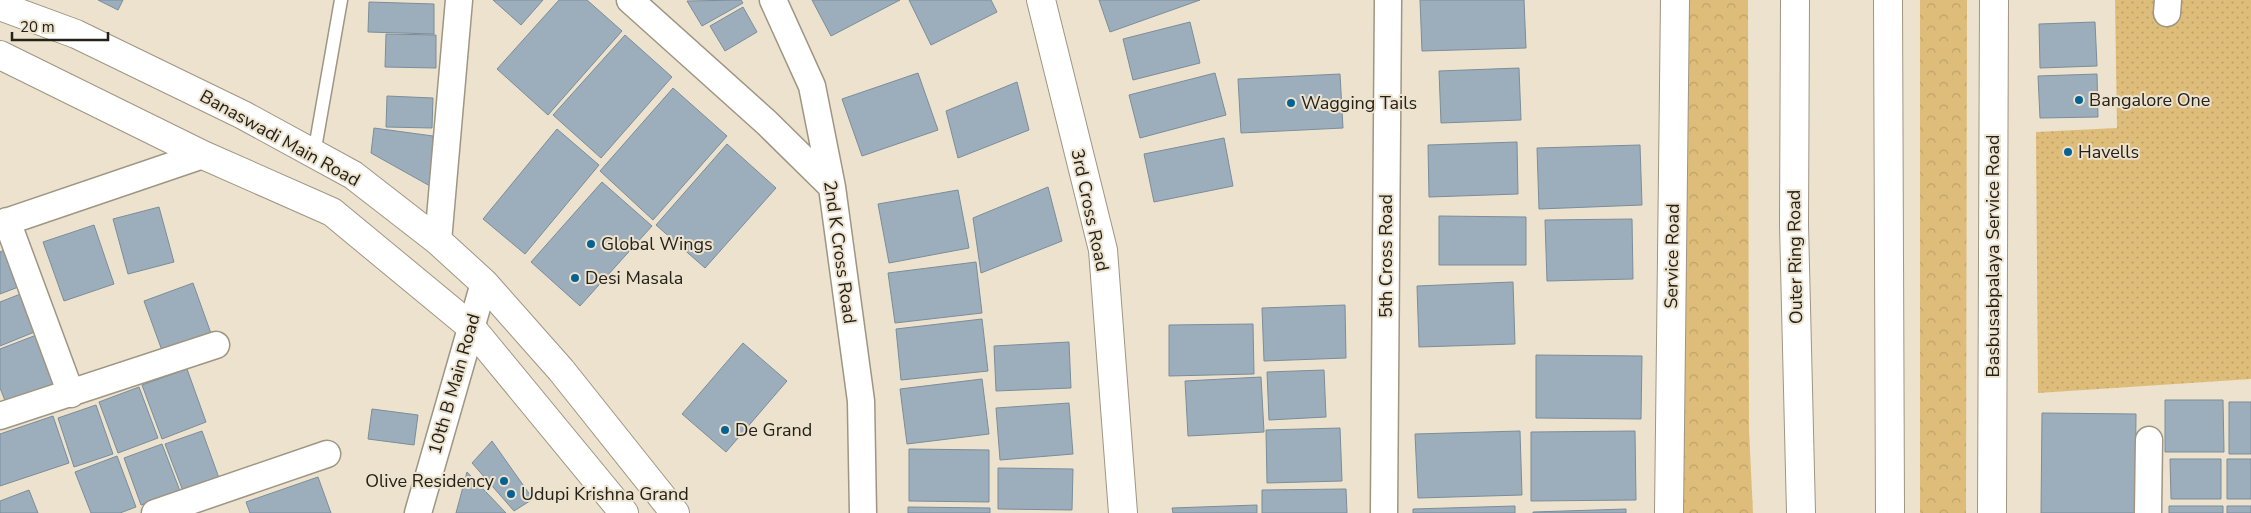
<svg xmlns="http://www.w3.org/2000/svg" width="2251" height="513" viewBox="0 0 2251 513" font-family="'Nunito Sans',sans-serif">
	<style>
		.grass { fill: url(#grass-dots) }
		.park { fill: url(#park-crowns) }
		.building { fill: #9caebc; stroke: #7b8d9a }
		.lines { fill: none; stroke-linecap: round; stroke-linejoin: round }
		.service-casing { stroke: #9f9583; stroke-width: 15 }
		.minor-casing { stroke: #9f9583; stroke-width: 29 }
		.tertiary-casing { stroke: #9f9583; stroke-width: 30 }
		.primary-casing { stroke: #9f9583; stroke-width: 30 }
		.trunk-casing { stroke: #9f9583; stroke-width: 30 }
		.service { stroke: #fff; stroke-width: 12 }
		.minor { stroke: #fff; stroke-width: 26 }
		.tertiary { stroke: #fff; stroke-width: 28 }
		.primary { stroke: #fff; stroke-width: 28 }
		.trunk { stroke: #fff; stroke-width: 28 }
		.poi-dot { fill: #056393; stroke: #ece2cd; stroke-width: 2 }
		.labels { text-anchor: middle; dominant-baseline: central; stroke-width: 4; stroke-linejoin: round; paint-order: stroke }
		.poi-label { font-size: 18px; fill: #242119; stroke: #ece2cd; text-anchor: start }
		.street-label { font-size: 18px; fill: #242119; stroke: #ece2cd }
	</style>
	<defs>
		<pattern id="grass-dots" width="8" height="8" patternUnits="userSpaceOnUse" patternTransform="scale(1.25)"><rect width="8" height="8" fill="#debd7a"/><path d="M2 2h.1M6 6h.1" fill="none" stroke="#bea269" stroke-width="1.8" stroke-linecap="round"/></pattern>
		<pattern id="park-crowns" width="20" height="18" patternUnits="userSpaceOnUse" patternTransform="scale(1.25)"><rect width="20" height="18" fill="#debd7a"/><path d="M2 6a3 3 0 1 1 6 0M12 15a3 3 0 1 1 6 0" fill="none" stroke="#bea269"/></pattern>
	</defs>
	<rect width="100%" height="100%" fill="#ece2cd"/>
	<!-- grass -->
	<path class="grass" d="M2115 0H2251V379L2038 393 2036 132 2117 128Z"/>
	<!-- park -->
	<path class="park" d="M1683 0H1748L1749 430 1753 513H1681Z
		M1920 0H1967L1966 513H1920Z"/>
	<!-- building -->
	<path class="building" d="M98 0H123L118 10Z
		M493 0H543L521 25Z
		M559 0H587L622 31 548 115 497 69Z
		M741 0 743 3 702 26 687 1Z
		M812 0H900L831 36Z
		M909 0H991L997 12 931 45Z
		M1099 0H1200L1110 32Z
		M1420 0H1524L1526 48 1422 51Z
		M369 2 434 4V34L368 32Z
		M743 7 757 32 725 51 710 26Z
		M1190 22 1200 63 1133 80 1123 39Z
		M2095 22 2097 66 2040 68 2039 24Z
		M386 34 436 35V68L385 67Z
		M625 35 672 77 601 158 553 115Z
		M1519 68 1521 120 1441 123 1439 71Z
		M918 73 938 130 862 156 842 99Z
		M1215 73 1226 115 1140 138 1129 95Z
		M1340 74 1343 128 1241 133 1238 79Z
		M2097 74 2098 117 2040 118 2038 76Z
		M1017 82 1029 130 958 158 946 111Z
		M673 88 727 136 653 220 600 171Z
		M387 96 433 98 432 128 386 127Z
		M374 128 433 136 430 186 371 153Z
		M557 129 599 165 525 254 483 219Z
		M1224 138 1233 186 1154 202 1144 154Z
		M1517 142 1518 194 1429 197 1428 145Z
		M727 144 776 188 705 268 656 225Z
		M1640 145 1642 205 1539 209 1537 148Z
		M602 182 652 226 580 306 531 262Z
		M1048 187 1062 241 981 273 973 218Z
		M958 190 969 248 889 263 878 204Z
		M159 207 174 262 128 274 113 219Z
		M1439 216 1526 217V265H1439Z
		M1632 219 1633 279 1547 281 1545 220Z
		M94 225 114 284 64 301 43 242Z
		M6 249 21 286 0 294V252Z
		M976 262 982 313 895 323 888 273Z
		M1513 282 1515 344 1419 347 1417 286Z
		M193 283 213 339 164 356 144 301Z
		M23 293 37 331 0 346V302Z
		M1345 305 1346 358 1264 361 1262 308Z
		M982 319 988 371 901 380 896 329Z
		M1253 324 1254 374 1169 376V325Z
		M39 334 58 383 6 403 0 388V349Z
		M1069 342 1071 388 996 391 994 346Z
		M743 343 787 381 726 452 682 414Z
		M1536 355 1642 356 1641 419 1536 418Z
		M187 369 206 422 162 439 142 385Z
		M1324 370 1326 417 1269 420 1267 372Z
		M1261 377 1264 432 1188 436 1185 381Z
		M982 379 989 434 907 444 900 389Z
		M139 387 158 438 118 453 99 402Z
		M2165 400H2223L2224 452H2165Z
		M2229 402H2251V454H2229Z
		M1069 403 1073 454 1000 460 996 408Z
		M96 405 113 454 74 467 58 418Z
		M372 409 418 415 414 445 368 439Z
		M2042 413 2136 414 2135 513H2041Z
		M53 416 69 463 0 486V434Z
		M1340 428 1342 481 1267 483 1266 430Z
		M202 431 219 478 183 491 165 444Z
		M1520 431 1522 495 1418 498 1415 434Z
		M1635 431 1636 500 1531 501V432Z
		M492 441 533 499 514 511 472 463Z
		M162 444 180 491 141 505 124 458Z
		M909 449 989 450V502L909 501Z
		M117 456 136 507 120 513H91L75 472Z
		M2170 459H2221V499H2171Z
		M2227 459H2251V499H2227Z
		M998 468 1073 469 1072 510 998 509Z
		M467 472 506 513H456Z
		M318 477 331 513H250L246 502Z
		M1346 489 1347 513H1262V490Z
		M29 490 38 513H0V501Z
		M1257 505V513H1173L1172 508Z
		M1515 506V513H1413V509Z
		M2169 506H2223V513H2169Z
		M2227 506H2251V513H2227Z
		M908 507 990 508V513H908Z
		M1626 509V513H1533V512Z"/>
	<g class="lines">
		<defs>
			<path id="service" d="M314 154 341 0"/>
			<path id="minor" d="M630 0 767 123 832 187
				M773 0 812 86 832 187 861 401 863 513
				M2167 13 2168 0
				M7 221 71 394
				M0 224 203 155
				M438 241 459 0
				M0 416 216 345
				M155 513 327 454
				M418 513 484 283
				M1384 513 1388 0
				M2148 513 2149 440"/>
			<path id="tertiary" d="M1041 0 1103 250 1123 513
				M1669 513 1675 0
				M1992 513 1994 0"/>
			<path id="primary" d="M0 6 76 34 243 115 353 175 438 241 484 283 561 370 675 513
				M0 55 203 155 332 212 470 326 624 513"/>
			<path id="trunk" d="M1795 0 1794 225 1801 513
				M1888 0 1890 513"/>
		</defs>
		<!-- service casing -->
		<use href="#service" class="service-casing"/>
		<!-- minor casing -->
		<use href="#minor" class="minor-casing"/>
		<!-- tertiary casing -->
		<use href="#tertiary" class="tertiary-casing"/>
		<!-- primary casing -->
		<use href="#primary" class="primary-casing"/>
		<!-- trunk casing -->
		<use href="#trunk" class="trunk-casing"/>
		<!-- service -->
		<use href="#service" class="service"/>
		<!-- minor -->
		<use href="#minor" class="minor"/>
		<!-- tertiary -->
		<use href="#tertiary" class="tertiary"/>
		<!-- primary -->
		<use href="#primary" class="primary"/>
		<!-- trunk -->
		<use href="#trunk" class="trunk"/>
	</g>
	<!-- markers -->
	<g class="poi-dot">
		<circle cx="2079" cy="100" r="5"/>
		<circle cx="1291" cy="103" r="5"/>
		<circle cx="2068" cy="152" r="5"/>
		<circle cx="591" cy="244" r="5"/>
		<circle cx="575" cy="278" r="5"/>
		<circle cx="725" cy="430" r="5"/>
		<circle cx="504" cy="481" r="5"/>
		<circle cx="511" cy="494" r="5"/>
	</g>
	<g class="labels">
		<!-- poi labels -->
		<g class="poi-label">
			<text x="2089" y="100">Bangalore One</text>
			<text x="1301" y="103">Wagging Tails</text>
			<text x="2078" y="152">Havells</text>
			<text x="601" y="244">Global Wings</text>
			<text x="585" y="278">Desi Masala</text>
			<text x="735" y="430">De Grand</text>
			<text x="494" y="481" text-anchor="end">Olive Residency</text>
			<text x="521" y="494">Udupi Krishna Grand</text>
		</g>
		<!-- street labels -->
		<g class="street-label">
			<text transform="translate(280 138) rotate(29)">Banaswadi Main Road</text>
			<text transform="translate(1090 210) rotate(78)">3rd Cross Road</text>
			<text transform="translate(840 252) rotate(82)">2nd K Cross Road</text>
			<text transform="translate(1386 256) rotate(-90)">5th Cross Road</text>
			<text transform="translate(1672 256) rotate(-89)">Service Road</text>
			<text transform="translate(1993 256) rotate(-90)">Basbusabpalaya Service Road</text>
			<text transform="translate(1795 257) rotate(-91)">Outer Ring Road</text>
			<text transform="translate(454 384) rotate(-74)">10th B Main Road</text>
		</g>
	</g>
	<!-- scale -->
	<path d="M12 32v8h96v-8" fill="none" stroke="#242119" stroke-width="2.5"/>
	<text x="20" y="32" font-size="15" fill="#242119" stroke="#ece2cd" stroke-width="4" paint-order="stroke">20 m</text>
</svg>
